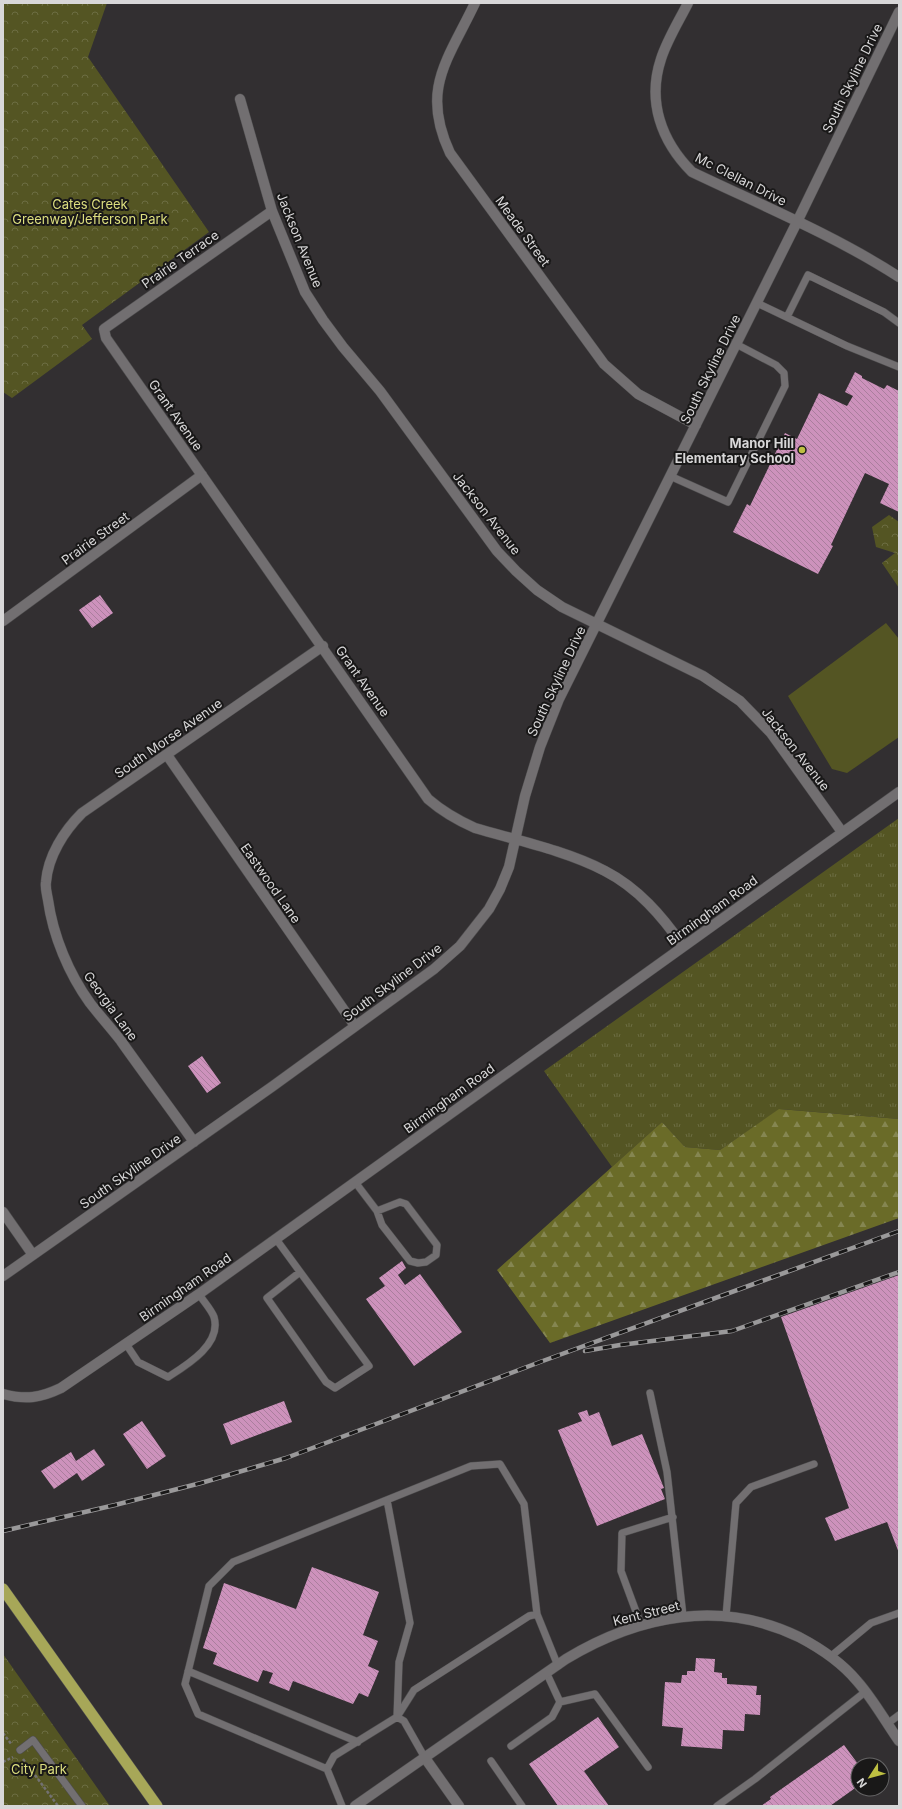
<svg xmlns="http://www.w3.org/2000/svg" width="902" height="1809" viewBox="0 0 902 1809" font-family="Inter,sans-serif">
	<style>
		.grass { fill: url(#grass-tufts) }
		.forest { fill: url(#forest-firs) }
		.park { fill: url(#park-crowns) }
		.pitch { fill: #545523 }
		.building { fill: url(#building-back-hatch) }
		.lines { fill: none; stroke-linecap: round; stroke-linejoin: round }
		.service-casing { stroke: #4e4d4e; stroke-width: 8 }
		.minor-casing { stroke: #4e4d4e; stroke-width: 11 }
		.tertiary-casing { stroke: #4e4d4e; stroke-width: 11 }
		.trunk-casing { stroke: #4e4d4e; stroke-width: 12 }
		.path { stroke: #737172; stroke-width: 2.5; stroke-dasharray: 3 2; stroke-linecap: butt }
		.service { stroke: #726f71; stroke-width: 7 }
		.minor { stroke: #726f71; stroke-width: 10 }
		.tertiary { stroke: #726f71; stroke-width: 10 }
		.trunk { stroke: #a7a758; stroke-width: 11 }
		.rail-casing { stroke: #9a999a; stroke-width: 4.5 }
		.rail { stroke: #191818; stroke-width: 3; stroke-dasharray: 9; stroke-linecap: butt }
		.poi-dot { fill: #bebf42; stroke: #191818; stroke-width: 1.5 }
		.labels { text-anchor: middle; dominant-baseline: central; stroke-width: 4; stroke-linejoin: round; paint-order: stroke }
		.street-label { font-size: 13px; fill: #d8d7d8; stroke: #191818 }
		.park-label { font-size: 13px; fill: #dddf7f; stroke: #191818 }
		.poi-label { font-size: 13px; font-weight: bold; fill: #d8d7d8; stroke: #191818; text-anchor: end }
	</style>
	<defs>
		<pattern id="grass-tufts" width="24" height="20" patternUnits="userSpaceOnUse"><rect width="24" height="20" fill="#545523"/><path d="M3 7l-1-3M5 7V3M7 7l1-3M15 17l-1-3M17 17v-4M19 17l1-3" fill="none" stroke="#6c6d42"/></pattern>
		<pattern id="forest-firs" width="22" height="20" patternUnits="userSpaceOnUse"><rect width="22" height="20" fill="#6a6b28"/><path d="M5 1l3.5 6h-7zM16 11l3.5 6h-7z" fill="#858651"/></pattern>
		<pattern id="park-crowns" width="20" height="18" patternUnits="userSpaceOnUse"><rect width="20" height="18" fill="#545523"/><path d="M2 6a3 3 0 1 1 6 0M12 15a3 3 0 1 1 6 0" fill="none" stroke="#6c6d42"/></pattern>
		<pattern id="building-back-hatch" width="6" height="6" patternUnits="userSpaceOnUse"><rect width="6" height="6" fill="#cd92bc"/><path d="M-1 5l2 2M0 0l6 6M5-1l2 2" fill="none" stroke="#aa7e9d"/></pattern>
	</defs>
	<rect width="100%" height="100%" fill="#322f31"/>
	<!-- grass -->
	<path class="grass" d="M899 818V1119L780 1109 720 1150 685 1147 662 1122 612 1167 544 1071Z"/>
	<!-- forest -->
	<path class="forest" d="M779 1109 899 1119V1218L550 1343 497 1270 662 1122 685 1147 720 1150Z"/>
	<!-- park -->
	<path class="park" d="M3 3H107L88 57 209 232 82 325 92 339 12 398 3 392Z
		M889 515 899 522V588L882 563 895 553 876 547 872 527Z
		M3 1654 110 1806H3Z"/>
	<!-- pitch -->
	<path class="pitch" d="M886 623 899 639V737L847 773 832 769 788 696Z"/>
	<!-- building -->
	<path class="building" d="M855 372 862 376V378L884 389 887 385 899 391V512L880 503 889 484 865 473 831 545 833 546 818 574 733 532 747 504 750 506 785 433 797 439 819 393 847 406 853 396 845 392Z
		M100 595 113 613 92 628 79 610Z
		M202 1056 221 1083 207 1093 188 1066Z
		M402 1261 406 1268 398 1275 405 1285 420 1274 462 1332 414 1366 366 1299 385 1286 379 1278Z
		M899 1275V1553L887 1522 835 1541 825 1518 849 1508 781 1317Z
		M284 1401 292 1422 231 1445 223 1424Z
		M587 1410 589 1416 599 1412 612 1446 642 1434 664 1488 661 1489 665 1499 597 1526 558 1430 582 1421 578 1413Z
		M142 1421 166 1456 147 1469 123 1434Z
		M94 1449 105 1465 82 1481 77 1473 54 1489 41 1471 71 1452 76 1461Z
		M312 1567 379 1592 363 1635 378 1641 368 1666 379 1671 368 1697 359 1693 353 1704 293 1681 289 1691 269 1683 273 1673 263 1670 258 1682 213 1664 217 1653 203 1648 224 1583 296 1609Z
		M696 1658 715 1659 714 1672 722 1673V1678H727V1684L757 1686 756 1695H761L760 1715 745 1714 744 1731 723 1730 722 1749 681 1746 683 1728 662 1726 665 1682 681 1683 682 1675H687V1671H695Z
		M598 1717 619 1747 584 1771 609 1806H558L529 1764Z
		M844 1745 858 1764V1786L830 1806H761L771 1799 770 1797Z"/>
	<g class="lines">
		<defs>
			<path id="service" d="M757 303 847 346 899 367
				M787 317 808 275 884 312 899 323
				M670 476 728 502 785 386 784 373 776 365 736 344
				M355 1182 377 1211 382 1225 410 1261 418 1263 426 1262 436 1255 437 1245 406 1204 400 1202 377 1211
				M276 1239 369 1366 335 1388 326 1382 267 1298 300 1272
				M126 1344 138 1362 168 1377C187 1365 222 1344 214 1317 211 1309 203 1301 199 1294
				M650 1393 667 1472 683 1616
				M387 1500 410 1623 399 1662 397 1717
				M726 1616 736 1503 751 1487 814 1464
				M641 1625 621 1571 622 1533 673 1517
				M830 1657 871 1623 899 1613
				M188 1671 358 1742
				M560 1702 595 1694 648 1767
				M397 1717 414 1690 529 1616 537 1614 558 1666
				M887 1724 899 1715
				M511 1746 552 1717 560 1702 547 1674
				M20 1750 33 1740 82 1806
				M491 1761 522 1806
				M327 1769 198 1714 185 1684 209 1586 233 1562 471 1466 500 1464 524 1504 537 1614
				M342 1806 327 1769 334 1756 397 1717 404 1721 425 1758
				M717 1806 755 1779 865 1692"/>
			<path id="minor" d="M475 3C448 60 420 89 450 153L604 364 638 394 696 425
				M688 3C679 21 667 40 661 59 647 101 661 141 692 172 761 205 834 235 899 277
				M240 99 272 211 305 292 323 320 343 347 380 391 497 551 516 571 537 590 562 607 703 676 740 701 771 733 842 832
				M272 211 104 329 106 338 428 799C443 812 457 820 475 828 516 840 567 851 605 871 638 888 662 916 683 946
				M3 621 202 475
				M167 755 355 1026
				M194 1142C170 1108 145 1075 121 1041 111 1028 100 1016 90 1003 69 974 53 936 48 900 47 894 45 888 46 882 48 856 64 831 82 813L323 646
				M3 1212 33 1255
				M3 1276 273 1086 434 969 460 946 489 909 500 889 509 867 525 796 540 747 559 699 797 222 899 12
				M425 1758 459 1806
				M355 1806 566 1659C639 1615 721 1599 799 1637 820 1648 842 1663 857 1681 873 1699 885 1721 899 1741"/>
			<path id="tertiary" d="M3 1394C26 1400 40 1398 61 1388L199 1294 899 792"/>
			<path id="trunk" d="M3 1589 157 1806"/>
		</defs>
		<!-- service casing -->
		<use href="#service" class="service-casing"/>
		<!-- minor casing -->
		<use href="#minor" class="minor-casing"/>
		<!-- tertiary casing -->
		<use href="#tertiary" class="tertiary-casing"/>
		<!-- trunk casing -->
		<use href="#trunk" class="trunk-casing"/>
		<!-- path -->
		<path class="path" d="M3 1733 12 1745
			M23 1759 58 1806
			M3 1762 13 1757"/>
		<!-- service -->
		<use href="#service" class="service"/>
		<!-- minor -->
		<use href="#minor" class="minor"/>
		<!-- tertiary -->
		<use href="#tertiary" class="tertiary"/>
		<!-- trunk -->
		<use href="#trunk" class="trunk"/>
		<defs>
			<path id="rail" d="M585 1351 620 1345 732 1331 899 1272
				M3 1531 115 1505 201 1483 286 1458 540 1362 899 1231"/>
		</defs>
		<!-- rail casing -->
		<use href="#rail" class="rail-casing"/>
		<!-- rail -->
		<use href="#rail" class="rail"/>
	</g>
	<!-- markers -->
	<circle class="poi-dot" cx="802" cy="450" r="4"/>
	<g class="labels">
		<!-- street labels -->
		<g class="street-label">
			<text transform="translate(852 78) rotate(-64)">South Skyline Drive</text>
			<text transform="translate(741 179) rotate(27)">Mc Clellan Drive</text>
			<text transform="translate(523 231) rotate(54)">Meade Street</text>
			<text transform="translate(300 240) rotate(68)">Jackson Avenue</text>
			<text transform="translate(180 259) rotate(-35)">Prairie Terrace</text>
			<text transform="translate(710 369) rotate(-64)">South Skyline Drive</text>
			<text transform="translate(176 415) rotate(55)">Grant Avenue</text>
			<text transform="translate(487 513) rotate(52)">Jackson Avenue</text>
			<text transform="translate(95 538) rotate(-36)">Prairie Street</text>
			<text transform="translate(363 681) rotate(55)">Grant Avenue</text>
			<text transform="translate(556 681) rotate(-65)">South Skyline Drive</text>
			<text transform="translate(168 738) rotate(-35)">South Morse Avenue</text>
			<text transform="translate(796 749) rotate(52)">Jackson Avenue</text>
			<text transform="translate(271 883) rotate(55)">Eastwood Lane</text>
			<text transform="translate(712 910) rotate(-36)">Birmingham Road</text>
			<text transform="translate(392 982) rotate(-37)">South Skyline Drive</text>
			<text transform="translate(111 1006) rotate(54)">Georgia Lane</text>
			<text transform="translate(449 1098) rotate(-36)">Birmingham Road</text>
			<text transform="translate(130 1171) rotate(-35)">South Skyline Drive</text>
			<text transform="translate(185 1287) rotate(-35)">Birmingham Road</text>
			<text transform="translate(646 1613) rotate(-14)">Kent Street</text>
		</g>
		<!-- park labels -->
		<g class="park-label">
			<text x="90" y="204">Cates Creek<tspan x="90" dy="15">Greenway/Jefferson Park</tspan></text>
			<text x="39" y="1769">City Park</text>
		</g>
		<!-- poi labels -->
		<g class="poi-label">
			<text x="794" y="443">Manor Hill<tspan x="794" dy="15">Elementary School</tspan></text>
		</g>
	</g>
	<!-- border -->
	<rect width="902" height="1809" fill="none" stroke="#d8d7d8" stroke-width="8"/>
	<!-- north arrow -->
	<g transform="translate(870 1777) rotate(234)"><circle r="19" fill="#191818" stroke="#656465"/>
	<path d="M0-3L7 15L0 10L-7 15Z" fill="#bebf42"/>
	<text y="-6" font-size="11" font-weight="bold" text-anchor="middle" fill="#d8d7d8">N</text>
	</g>
</svg>
